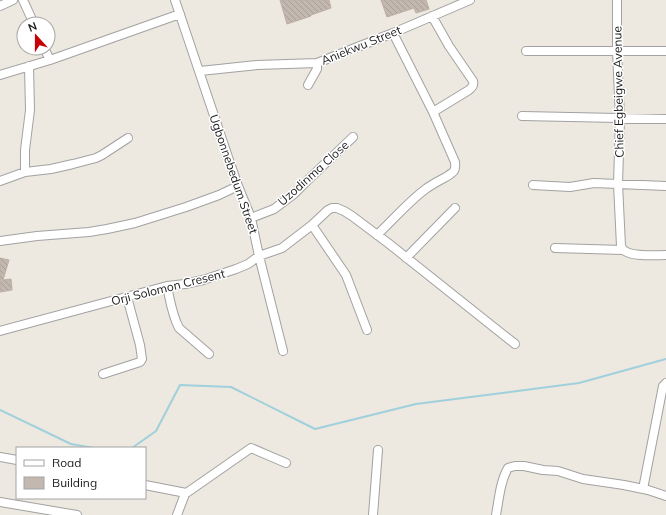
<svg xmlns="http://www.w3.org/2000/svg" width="666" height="515" viewBox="0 0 666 515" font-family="Mulish,sans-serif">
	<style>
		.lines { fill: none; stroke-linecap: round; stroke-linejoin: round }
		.stream { stroke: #a0d0dc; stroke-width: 2 }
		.building { fill: url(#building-back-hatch); stroke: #bfaea3 }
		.minor-casing { stroke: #a2a2a2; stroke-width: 10 }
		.minor { stroke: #fff; stroke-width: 8 }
		.labels { text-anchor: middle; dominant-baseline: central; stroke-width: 3; stroke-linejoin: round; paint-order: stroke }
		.street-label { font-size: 12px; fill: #1b1b1b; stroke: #fff }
	</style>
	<defs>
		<pattern id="building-back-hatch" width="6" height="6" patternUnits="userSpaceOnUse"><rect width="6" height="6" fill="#c2b8b0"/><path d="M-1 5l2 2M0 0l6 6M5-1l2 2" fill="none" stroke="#a69e97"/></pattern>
	</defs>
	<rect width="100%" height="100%" fill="#ede8e0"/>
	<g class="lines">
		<!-- stream -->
		<path class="stream" d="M0 410 71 444 94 448
			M132 448 156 431 180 385 231 387 315 429 416 404 579 383 666 359"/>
	</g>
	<!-- building -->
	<path class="building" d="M280 0H329L331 8 311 15V16L287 24Z
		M381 0H426L429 9 416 13 414 8 387 17Z
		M0 258 9 260 3 280 11 279 12 290 0 292Z"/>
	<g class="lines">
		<defs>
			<path id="minor" d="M23 0 34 24
				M175 0 229 160 238 186 251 218 259 256 283 351
				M617 0V51L620 118 618 184 621 246C622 248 623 250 625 251 633 257 656 255 666 255
				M0 6 13 0
				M432 16 449 46 473 81C474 86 472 87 469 90L433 112
				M44 48 50 60
				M526 51H666
				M29 66 30 110 25 150V172L51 169 73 164 96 158 102 155 128 138
				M200 71 257 65 317 63 393 33 470 0
				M0 75 50 60 180 14
				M308 85 317 69V63
				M522 116 666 119
				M0 181 25 172
				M533 185 570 187 594 183 666 186
				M251 218 274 209 294 194 313 175 353 137
				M312 225 346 275 367 330
				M377 235C394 219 409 201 427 188 433 184 440 180 446 177 454 172 456 171 455 162L433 112 393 33
				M0 241 37 236 89 232 107 229 135 223 186 207 219 195 238 186
				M555 248 623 250
				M406 258 455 208
				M167 286C170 300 172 315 179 328L209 354
				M0 331 167 286 185 284 203 280 236 269 248 264 259 256 282 248 312 225 328 210 332 208H337L344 211 352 216 388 243 515 344
				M103 374 140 362 142 359 140 345 127 297
				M0 457 17 460
				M145 485 186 493
				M643 489 663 386 666 383
				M0 502 77 515
				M177 515 185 494 251 448 286 463
				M373 515 378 450
				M496 515C499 499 500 482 508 468L515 466H524L543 470 558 471 583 479 624 485 648 490 666 496"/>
		</defs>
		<!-- minor casing -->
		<use href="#minor" class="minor-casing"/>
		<!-- minor -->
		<use href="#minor" class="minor"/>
	</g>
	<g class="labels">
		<!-- street labels -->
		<g class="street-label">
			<text transform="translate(361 45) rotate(-22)">Aniekwu Street</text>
			<text transform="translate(618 92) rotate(-91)">Chief Egbeigwe Avenue</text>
			<text transform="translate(313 173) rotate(-42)">Uzodinma Close</text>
			<text transform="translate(234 174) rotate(71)">Ugbonnebedum Street</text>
			<text transform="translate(168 287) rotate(-14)">Orji Solomon Cresent</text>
		</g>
	</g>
	<!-- legend -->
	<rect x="16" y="447" width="130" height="52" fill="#ffffff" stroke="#a4a4a4"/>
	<rect x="24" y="460" width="20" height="6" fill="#ffffff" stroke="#a4a4a4"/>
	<text x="52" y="467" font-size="12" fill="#1b1b1b">Road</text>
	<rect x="24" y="477" width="20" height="12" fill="#c2b8b0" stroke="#a4a4a4"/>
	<text x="52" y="487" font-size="12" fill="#1b1b1b">Building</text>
	<!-- north arrow -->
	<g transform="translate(36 36) rotate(339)"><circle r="19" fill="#ffffff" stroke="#a4a4a4"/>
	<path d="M0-3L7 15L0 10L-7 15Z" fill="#c60006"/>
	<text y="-6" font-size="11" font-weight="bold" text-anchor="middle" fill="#1b1b1b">N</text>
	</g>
</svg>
